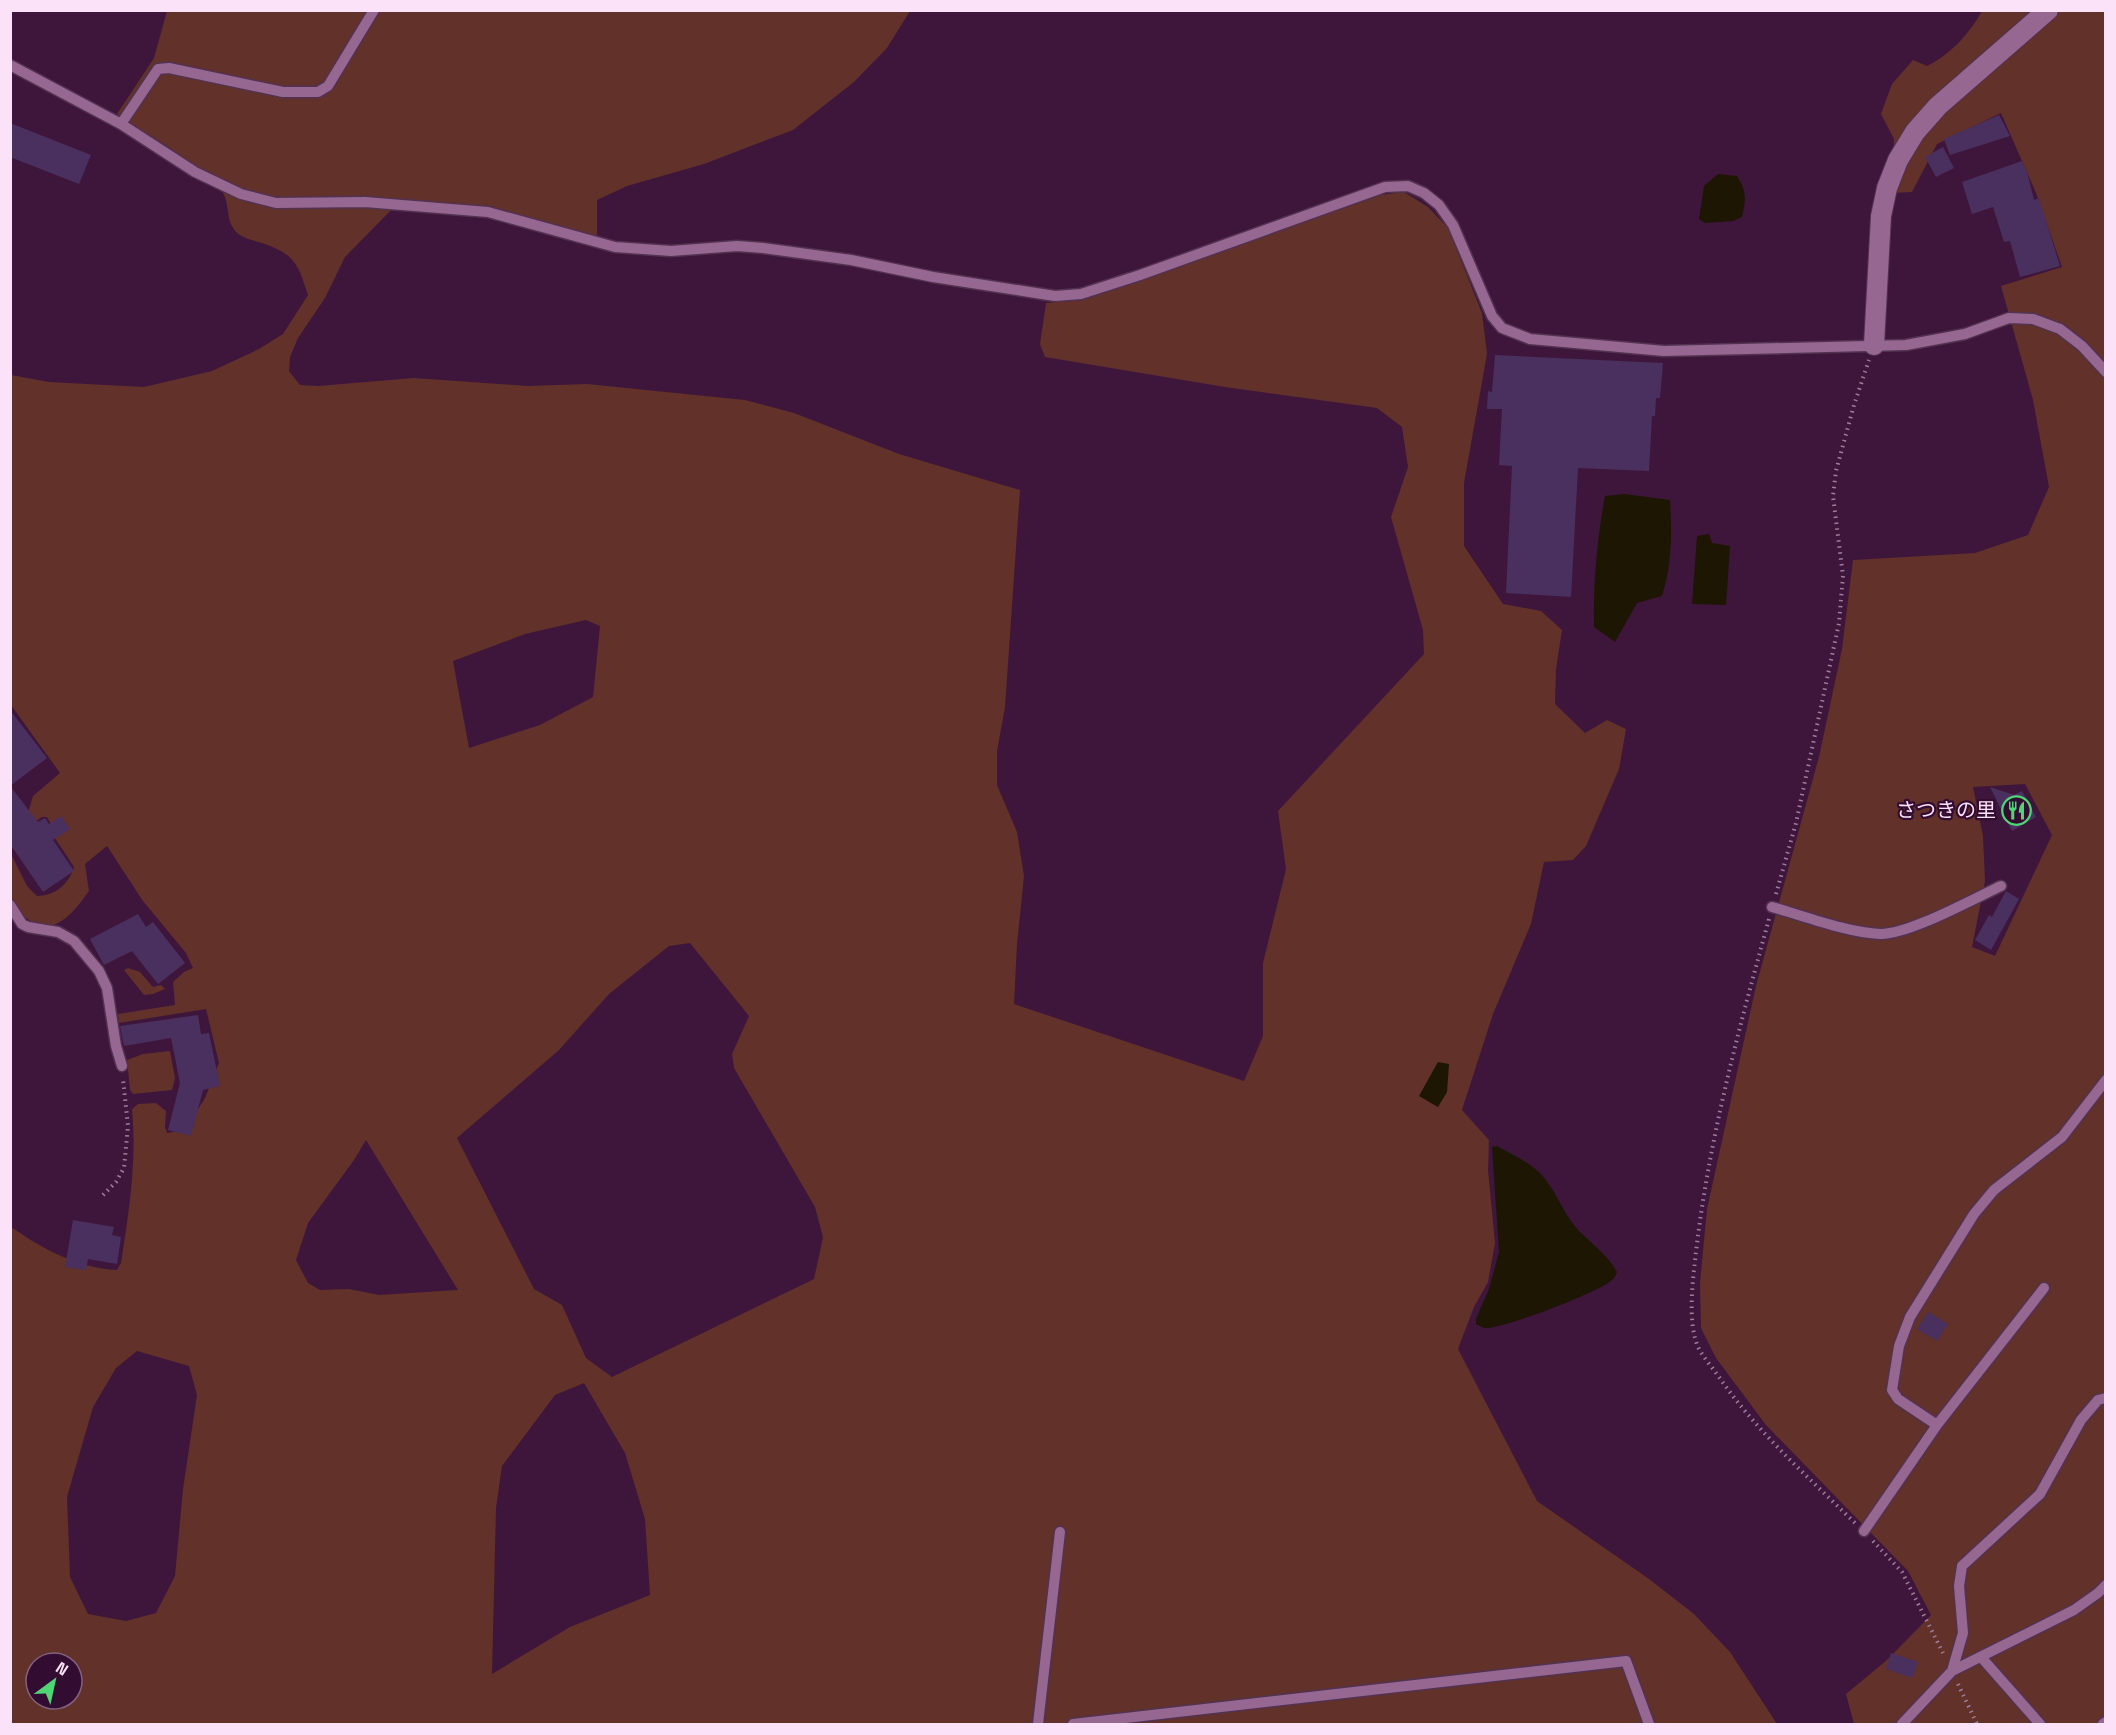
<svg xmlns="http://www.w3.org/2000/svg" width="2116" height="1735" viewBox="0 0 2116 1735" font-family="'Space Grotesk','Noto Sans JP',sans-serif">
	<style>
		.green { fill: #61312a; fill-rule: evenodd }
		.water { fill: #1d1602 }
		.building { fill: #4a305e }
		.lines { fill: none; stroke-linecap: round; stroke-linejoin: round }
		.service-casing { stroke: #533251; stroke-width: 13 }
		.minor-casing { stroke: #533251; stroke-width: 22 }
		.path { stroke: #9e7d9b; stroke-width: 4; stroke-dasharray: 1.5 4.5; stroke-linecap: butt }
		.service { stroke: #956791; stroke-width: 10 }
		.minor { stroke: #956791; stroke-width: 20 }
		.labels { text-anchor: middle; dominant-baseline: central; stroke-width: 4.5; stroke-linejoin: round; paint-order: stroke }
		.poi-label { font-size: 20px; fill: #fce2f9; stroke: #330c31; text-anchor: end }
	</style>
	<rect width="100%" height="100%" fill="#3e163c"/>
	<!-- green -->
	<path class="green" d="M167 11H910L887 48 854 82 793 130 704 164 627 186 597 200V236L557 227 491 208 402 199 345 257 325 298 298 338 290 357 289 371 300 385 318 386 414 378 528 386 587 384 745 400 794 413 899 454 1020 490 1005 707 997 751V785L1017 832 1024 876 1017 944 1014 1004 1244 1081 1263 1036V963L1286 869 1278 811 1424 654 1423 630 1391 517 1408 467 1402 427 1377 408 1225 387 1045 357 1040 344 1046 303 1083 300 1381 195 1404 192 1428 207 1448 228 1482 313 1487 354 1464 483V546L1503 604 1541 611 1562 630 1556 669 1555 704 1585 733 1607 720 1626 729 1619 769 1586 846 1573 860 1544 862 1531 924 1493 1014 1462 1110 1489 1140 1488 1170 1495 1243 1488 1282 1474 1307 1458 1349 1537 1501 1649 1579 1694 1614 1730 1652 1777 1724H11V1227C43 1249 77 1268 117 1270L121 1263C129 1211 137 1161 132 1109L138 1104 156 1103 166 1111 165 1127 167 1133 185 1130 205 1098 219 1063 206 1009 119 1023 118 1014 175 1005 173 982 184 972 193 968 186 953 143 901 107 846 85 864 89 891C80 903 70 918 56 924 37 933 15 912 11 895 7 882 11 865 10 852L27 886 37 896C55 896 69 884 74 867L53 835 55 831 47 817H42L15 835 14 830 29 810 33 796 60 773 11 705V375L49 382 144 387 212 371 259 349 283 334 308 295C298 263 294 254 262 243 255 241 246 239 240 235 223 223 232 204 221 190 198 162 149 136 117 114L154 58ZM586 620 600 626 593 697 540 725 469 748 453 661 525 634ZM690 943 749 1016 732 1054 734 1068 815 1207 823 1237 814 1279 612 1377 586 1358 562 1305 534 1289 457 1138 559 1050 609 994 669 946ZM1438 1062V1107L1420 1096ZM366 1140 458 1290H457L379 1295 349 1289 320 1290 308 1283 296 1260 308 1223 354 1160ZM137 1351 189 1366 197 1395 183 1489 175 1576 156 1613 126 1621 88 1614 70 1577 67 1497 93 1407 116 1368ZM584 1383 625 1453 645 1519 650 1595 570 1627 492 1674 496 1508 502 1466 555 1395ZM36 1663H72V1699H36Z
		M1982 11H2105V1724H1854L1846 1694 1887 1660 1931 1615 1908 1571 1766 1425 1716 1358 1701 1328 1700 1283 1707 1209 1756 986 1819 757 1842 649 1853 560 1975 553 2028 535 2049 487 2033 400 2001 286 2062 267 2036 193 2001 113 1937 144 1912 192 1892 193 1894 139 1881 114 1892 84 1913 60 1927 66C1950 55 1970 33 1982 11ZM2025 784 2052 835 1995 956 1972 947 1985 881 1983 836 1973 787Z
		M128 968 140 972 153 987 161 985 165 989 153 994 144 995 124 970Z
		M170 1051 175 1078 172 1090 133 1094 130 1090 127 1060 143 1054Z"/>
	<!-- water -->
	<path class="water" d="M1718 174 1737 176C1747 191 1746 200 1742 217L1733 221 1705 223 1699 219 1704 186Z
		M1624 494 1670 500C1672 533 1672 564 1662 596L1637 603 1615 642 1594 627C1593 583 1597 539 1605 496Z
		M1709 534 1712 543 1730 546 1726 605 1692 604 1697 536Z
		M1438 1062 1449 1064 1447 1092 1438 1107 1419 1096Z
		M1497 1146C1515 1156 1534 1164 1546 1180 1558 1196 1565 1216 1579 1231 1593 1245 1608 1255 1617 1272 1615 1276 1615 1278 1612 1280 1600 1292 1500 1330 1484 1328 1481 1327 1479 1325 1476 1324V1319L1489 1289 1499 1252 1492 1147Z"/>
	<!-- building -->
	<path class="building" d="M1999 115 2010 136 1950 155 1944 139Z
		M10 123 91 155 79 184 10 157Z
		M1943 147 1954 168 1936 177 1925 157Z
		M2022 161 2027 172 2034 200 2039 198 2060 266 2020 277 2010 241 2004 242 1993 207 1972 214 1962 182Z
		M1495 355 1663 363 1660 398H1656L1655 416H1652L1649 471 1578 468 1571 597 1506 593 1512 466 1499 465 1502 409H1487L1488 391 1492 392Z
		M10 710 47 758 10 786Z
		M10 786 38 822 45 818 49 824 61 816 70 829 53 840 74 871 43 892 10 844Z
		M1990 787 2014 795 2022 791 2036 817 2012 831Z
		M2006 891 2019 899 1991 950 1975 940 1989 915 1992 917Z
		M138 914 146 927 153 922 185 963 158 984 132 951 104 965 90 939Z
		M198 1015 201 1034 209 1033 220 1086 203 1090 191 1136 168 1130 180 1083 171 1038 124 1046 120 1026Z
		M73 1220 114 1227 112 1235 121 1237 117 1264 88 1259 86 1270 65 1267Z
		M1928 1312 1948 1324 1937 1341 1917 1329Z
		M1891 1653 1918 1662 1912 1678 1886 1669Z"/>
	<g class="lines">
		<defs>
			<path id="service" d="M10 65 121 124 195 172 241 194 276 203 365 202 488 212 615 247 671 251 737 246 763 248 851 260 933 277 1055 296 1081 294 1140 275 1385 187 1408 186 1424 193 1439 205 1453 225 1492 316 1502 328 1530 339 1664 351 1906 345 1965 334 2009 318 2033 319 2060 329 2082 346 2106 372
				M121 124 158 69 169 68 283 92H318L328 86 374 10
				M10 905 22 924 28 927 58 932 74 941 99 971 107 988 116 1046 122 1066
				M1772 907C1804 916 1849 933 1880 934 1908 935 1973 899 2001 886
				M1937 1425 2044 1288
				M1864 1531 1937 1425 1898 1399 1892 1390 1899 1346 1910 1317 1974 1214 1994 1190 2062 1137 2106 1080
				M1981 1657 2040 1724
				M1952 1671 1963 1633 1959 1586 1962 1566 2040 1494 2081 1420 2098 1400 2106 1398
				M1038 1724 1060 1532
				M1073 1724 1626 1661 1649 1724
				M1902 1724 1952 1671 2074 1610 2098 1593 2106 1585
				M2103 1724 2106 1722"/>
			<path id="minor" d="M1874 345 1881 216 1887 188 1898 160 1915 132 1938 106 2048 10"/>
		</defs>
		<!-- service casing -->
		<use href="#service" class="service-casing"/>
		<!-- minor casing -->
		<use href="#minor" class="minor-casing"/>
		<!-- path -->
		<path class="path" d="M1776 894 1796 823 1839 623 1843 576 1833 496 1836 471 1854 405 1869 360
			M1769 919C1739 1028 1709 1139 1696 1252 1693 1279 1687 1321 1698 1347 1703 1357 1712 1367 1719 1377 1757 1432 1807 1476 1855 1523
			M103 1195 116 1182 124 1168 128 1126 123 1079
			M1873 1541 1902 1572 1943 1653
			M1958 1684 1977 1724"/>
		<!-- service -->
		<use href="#service" class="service"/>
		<!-- minor -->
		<use href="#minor" class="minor"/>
	</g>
	<!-- icons -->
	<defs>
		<symbol id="restaurant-ring" viewBox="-11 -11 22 22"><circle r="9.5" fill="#330c31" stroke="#4ed675" stroke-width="1.5"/><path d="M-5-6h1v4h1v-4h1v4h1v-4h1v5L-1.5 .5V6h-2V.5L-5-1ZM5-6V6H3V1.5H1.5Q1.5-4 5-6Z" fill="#4ed675"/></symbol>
	</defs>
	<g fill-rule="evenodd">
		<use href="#restaurant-ring" x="2000" y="794" width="33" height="33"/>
	</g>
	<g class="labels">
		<!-- poi labels -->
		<g class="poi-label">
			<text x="1996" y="810">さつきの里</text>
		</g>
	</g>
	<!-- border -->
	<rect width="2116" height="1735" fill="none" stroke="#fce2f9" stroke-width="24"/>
	<!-- north arrow -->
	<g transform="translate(54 1681) rotate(33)"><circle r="28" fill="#330c31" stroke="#836281" stroke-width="1.5"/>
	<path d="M0-4.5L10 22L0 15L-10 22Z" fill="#4ed675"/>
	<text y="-9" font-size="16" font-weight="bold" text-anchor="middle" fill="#fce2f9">N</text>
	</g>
</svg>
